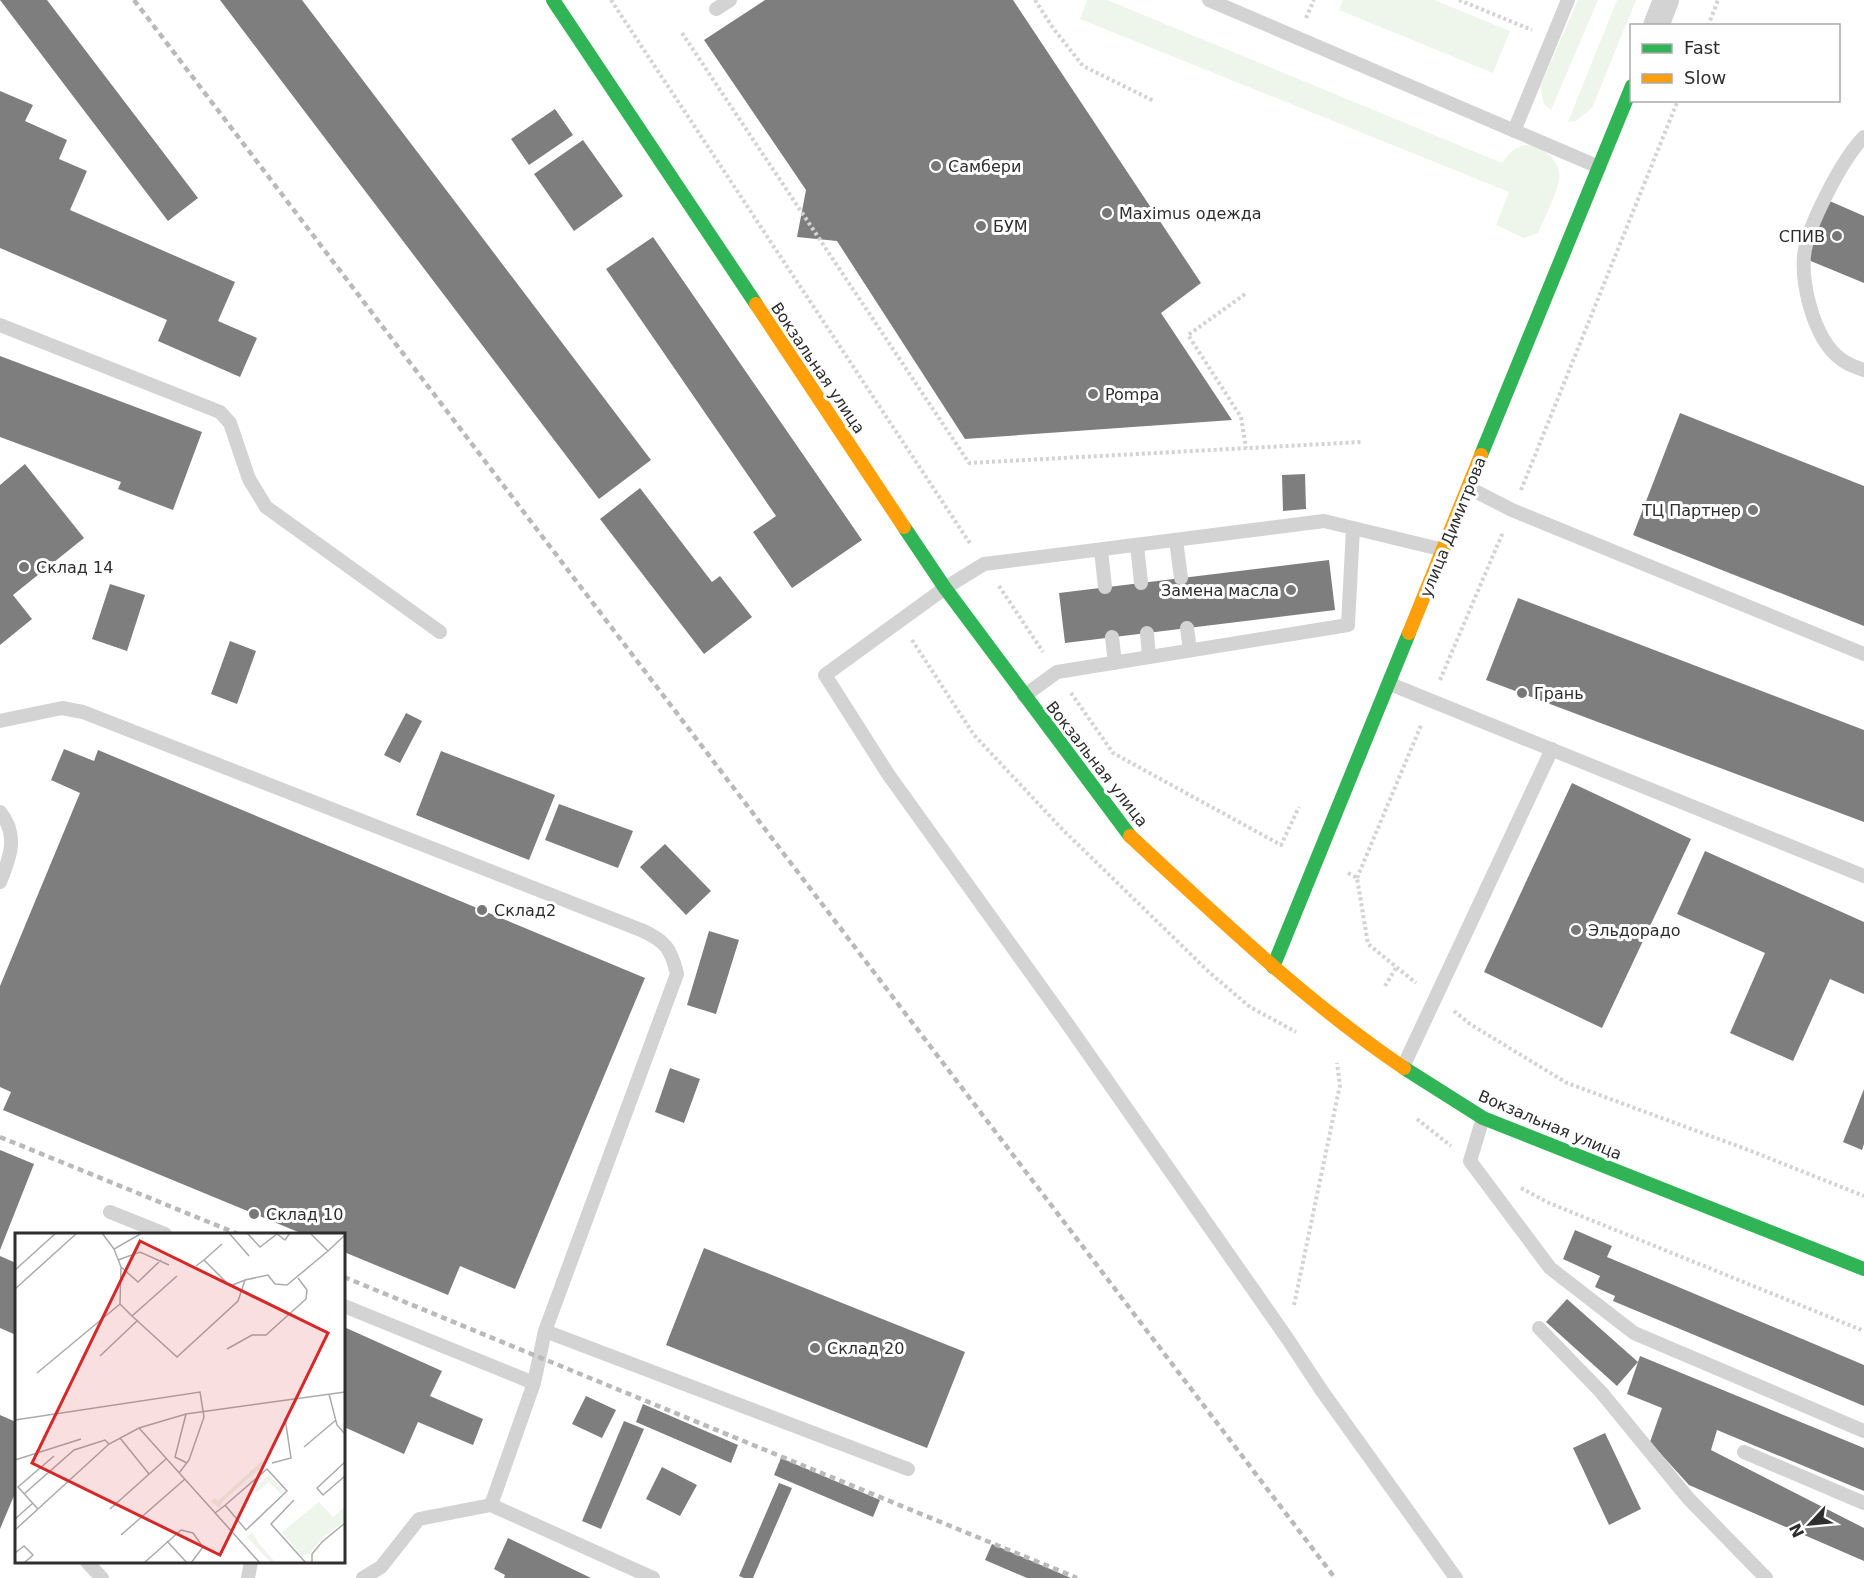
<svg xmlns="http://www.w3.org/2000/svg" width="1864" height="1578" viewBox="0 0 1864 1578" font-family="'DejaVu Sans',sans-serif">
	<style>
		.green { fill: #eef5eb }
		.building { fill: #7e7e7e }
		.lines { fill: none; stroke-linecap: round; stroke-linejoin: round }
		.path { stroke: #d3d3d3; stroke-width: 4; stroke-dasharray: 3 3; stroke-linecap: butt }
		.lane { stroke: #d3d3d3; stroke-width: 14 }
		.street { stroke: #d3d3d3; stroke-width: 26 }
		.fast { stroke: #30b455; stroke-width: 14 }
		.slow { stroke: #ff9f0a; stroke-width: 14 }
		.rail { stroke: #bababa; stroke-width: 4.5; stroke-dasharray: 6 4.5; stroke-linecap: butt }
		.poi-dot { fill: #777; stroke: #fff; stroke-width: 2 }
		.labels { text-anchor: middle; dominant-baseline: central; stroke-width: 6; stroke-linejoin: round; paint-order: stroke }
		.poi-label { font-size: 16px; fill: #2e2e2e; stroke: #fff; text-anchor: start }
		.street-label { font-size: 16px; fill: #2e2e2e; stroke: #fff }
		.inset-road { fill: none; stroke: #ababab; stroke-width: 1.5 }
		.view { fill: #d62828; fill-opacity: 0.15; stroke: #d62828; stroke-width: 3 }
		.inset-edge { fill: none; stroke: #2e2e2e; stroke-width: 3 }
	</style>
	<rect width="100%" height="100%" fill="#fff"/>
	<!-- green -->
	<path class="green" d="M1087 0H1107L1502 163C1507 157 1511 150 1519 147 1534 140 1556 155 1559 171 1562 185 1544 219 1538 233L1524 238 1496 225 1509 192 1080 19Z
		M1343 0H1434L1510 31 1493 73 1339 10Z
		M1578 0H1598L1551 110 1544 104 1540 87Z
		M1617 0H1636L1592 108 1576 121 1568 122Z"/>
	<!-- building -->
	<path class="building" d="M0 0H47L198 198 168 221Z
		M220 0H302L651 460 599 499Z
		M765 0H1013L1201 283 1161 313 1232 420 965 439 837 241 797 237 806 190 704 40Z
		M0 91 33 105 25 121 67 140 59 159 87 171 70 210 235 282 218 321 257 338 240 377 158 341 167 320 0 248Z
		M555 109 573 135 529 165 511 139Z
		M583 140 623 196 574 231 534 174Z
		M1825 199 1864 216V283L1801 257Z
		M653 237 862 540 792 588 753 532 776 516 606 269Z
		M0 356 202 432 173 510 118 489 121 482 0 437Z
		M1680 413 1864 486V626L1633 535Z
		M25 464 84 538 13 595 32 619 0 645V485Z
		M1305 474 1306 509 1283 511 1282 475Z
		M640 488 712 582 720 576 752 617 704 654 600 519Z
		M1329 560 1335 610 1065 643 1059 593Z
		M110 584 145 595 127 651 92 639Z
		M1518 598 1864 730V822L1486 680Z
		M230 641 256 651 237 704 211 694Z
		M406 713 422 721 400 763 384 755Z
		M64 749 94 761 98 750 645 978 515 1289 460 1266 448 1295 344 1252V1234H303L3 1110 11 1092 0 1087V986L80 793 51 780Z
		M441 751 555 795 529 860 416 815Z
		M1572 783 1691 839 1602 1028 1484 972Z
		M559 804 633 831 618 868 545 840Z
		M665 844 711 891 686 915 640 867Z
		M1705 851 1864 922V994L1830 979 1793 1061 1730 1033 1765 953 1677 914Z
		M709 931 739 940 716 1014 687 1005Z
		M670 1068 700 1079 684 1123 655 1112Z
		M1864 1089V1144L1862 1150 1843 1142Z
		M0 1150 34 1164 0 1250Z
		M1575 1230 1612 1246 1607 1257 1864 1365V1406L1613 1301 1615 1296 1595 1287 1600 1276 1563 1259Z
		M704 1248 965 1352 927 1448 666 1345Z
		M0 1256 16 1263V1335L0 1328Z
		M1567 1299 1638 1362 1640 1356 1864 1448V1491L1717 1430 1711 1450 1864 1528V1561L1689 1485 1650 1442 1662 1408 1627 1394 1638 1362 1617 1386 1546 1322Z
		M344 1327 442 1371 430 1396 483 1419 473 1445 418 1422 404 1454 344 1427Z
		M586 1396 616 1410 602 1438 572 1424Z
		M643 1404 738 1445 731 1463 636 1422Z
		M0 1415 16 1422V1491L0 1529Z
		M624 1421 644 1429 601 1529 582 1521Z
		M1605 1433 1641 1509 1609 1525 1573 1448Z
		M781 1458 880 1500 873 1517 774 1475Z
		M662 1467 697 1485 680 1516 646 1499Z
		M779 1483 792 1488 753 1578H744L739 1576Z
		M508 1538 591 1578H504L505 1575 494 1569Z
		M992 1544 1071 1578H1027L985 1560Z"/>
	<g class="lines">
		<!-- path -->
		<path class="path" d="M611 0 971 545
			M1035 0 1053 28 1083 66 1154 101
			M1459 0 1532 30
			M1306 18 1314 0
			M1708 26 1718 0
			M682 33 969 463 1361 442
			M1245 294 1188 335 1241 417 1246 448
			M1521 490 1678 100
			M999 586 1043 652
			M912 640 974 735 1062 829 1210 973 1250 1007 1296 1032
			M1440 680 1503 532
			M1071 693 1113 753 1281 845 1299 807
			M1348 873 1357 878 1368 944 1416 983
			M1357 878 1422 723
			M1385 986 1396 968
			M1454 1011 1470 1024 1567 1083 1751 1151 1864 1196
			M1417 1119 1451 1146
			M1521 1188 1549 1203 1864 1331
			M1294 1305 1340 1085 1337 1063"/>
		<!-- lane -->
		<path class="lane" d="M1209 0 1599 167
			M716 9 730 0
			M1514 131 1568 0
			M1864 137C1843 158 1807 226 1804 256 1801 288 1816 347 1847 363 1852 366 1858 368 1864 370
			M0 325 220 412 230 423 249 479 266 507 440 632
			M1469 488 1512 510 1864 654
			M1176 540 1181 578
			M1137 545 1141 583
			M1101 550 1105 587
			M1444 550 1324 521 984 564 945 588 825 675 888 774 1064 1019 1287 1338 1322 1391 1456 1578
			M1187 628 1190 650
			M1147 633 1149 657
			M1112 637 1115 663
			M1390 684 1864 876
			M1024 696 1057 672 1348 625 1353 528
			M0 721 62 708 83 712 641 930C666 941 671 949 677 974L545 1331 534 1383
			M0 812C19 835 10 858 0 882
			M1403 1067 1552 749
			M1483 1118 1470 1161 1550 1268 1634 1333 1864 1431
			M110 1212 165 1234
			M344 1306 534 1383 491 1505 419 1519 381 1567 363 1578
			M1539 1328 1601 1392 1688 1498 1766 1578
			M545 1331 908 1469
			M1744 1452 1864 1503
			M491 1505 653 1578
			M87 1562 102 1578
			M248 1578 251 1562"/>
		<!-- street -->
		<path class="street" d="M1656 26 1666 0"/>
		<!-- fast -->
		<path class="fast" d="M553 0 756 304
			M1481 455 1632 86
			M904 527 945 588 1130 836
			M1273 967 1409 633
			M1404 1068 1483 1118 1864 1269"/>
		<!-- slow -->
		<path class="slow" d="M756 304 904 527
			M1409 633 1481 455
			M1130 836C1218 917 1305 1001 1404 1068"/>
		<!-- rail -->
		<path class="rail" d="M134 0 1335 1578
			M0 1137 238 1234
			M344 1277 1077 1578"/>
	</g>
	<!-- markers -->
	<g class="poi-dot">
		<circle cx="936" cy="166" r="6"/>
		<circle cx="1107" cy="213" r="6"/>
		<circle cx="981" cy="226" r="6"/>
		<circle cx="1837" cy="236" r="6"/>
		<circle cx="1093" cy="394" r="6"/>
		<circle cx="1753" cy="510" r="6"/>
		<circle cx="24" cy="567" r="6"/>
		<circle cx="1291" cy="590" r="6"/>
		<circle cx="1522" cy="693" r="6"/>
		<circle cx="482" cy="910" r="6"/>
		<circle cx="1576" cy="930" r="6"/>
		<circle cx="254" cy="1214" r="6"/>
		<circle cx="815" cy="1348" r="6"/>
	</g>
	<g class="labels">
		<!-- poi labels -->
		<g class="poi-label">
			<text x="948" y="166">Самбери</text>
			<text x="1119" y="213">Maximus одежда</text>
			<text x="993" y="226">БУМ</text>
			<text x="1825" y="236" text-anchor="end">СПИВ</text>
			<text x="1105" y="394">Pompa</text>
			<text x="1741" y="510" text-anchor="end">ТЦ Партнер</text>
			<text x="36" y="567">Склад 14</text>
			<text x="1279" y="590" text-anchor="end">Замена масла</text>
			<text x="1534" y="693">Грань</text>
			<text x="494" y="910">Склад2</text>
			<text x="1588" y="930">Эльдорадо</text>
			<text x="266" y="1214">Склад 10</text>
			<text x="827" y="1348">Склад 20</text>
		</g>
		<!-- street labels -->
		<g class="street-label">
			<text transform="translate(818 368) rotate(56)">Вокзальная улица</text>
			<text transform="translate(1453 527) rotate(-68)">улица Димитрова</text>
			<text transform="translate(1097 764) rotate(52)">Вокзальная улица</text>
			<text transform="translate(1550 1125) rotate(23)">Вокзальная улица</text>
		</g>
	</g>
	<!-- overview -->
	<g transform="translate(15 1233)">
		<rect width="330" height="330" fill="#fff"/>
		<path d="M248 227 251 230 207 269 205 275 196 269 199 265 203 268ZM254 242 268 257 259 269 265 260 254 249 242 259 239 255ZM304 269 318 284 330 274V288L309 303 294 321 286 322 267 299ZM237 299 245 312 261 330H256L232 304Z" fill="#eef5eb"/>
		<path class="inset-road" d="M87 0 99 16M127 0 99 16 106 34 105 71 117 83 162 43M214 0 234 23M232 0 245 14 262 1 270 7 275 0M295 0 313 18 330 2M103 27 125 19 154 32M189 27 207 11M181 33 189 27 215 53 230 47M106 34 123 49 146 27M0 37 41 0M0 56 62 0M117 83 162 124 223 68 230 47 253 42 260 51 272 52 313 18M212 116 237 102H251L291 66 292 57 283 45M85 123 123 87M22 140 105 71M314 161 322 192 330 201M171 181 160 224 172 230M0 187 185 159 189 184 174 227 164 240M124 195 245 330M105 205 134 241M289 214 321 187M0 227 66 206M330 229 302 255 308 262 330 243M257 230 276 225 270 185M9 261 59 217 90 207 94 211M279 267 256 291 291 330M23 276 3 254 39 223M95 276 151 226M200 280 208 274 252 236 272 258 231 297 210 272M0 286 18 270M0 297 94 211 124 195 171 181 330 159M106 302 170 246M152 308 172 330M0 320 9 313 18 322 9 330M129 330 166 297 178 300 188 314 176 330M297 330V321L307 309 330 290"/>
		<path class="view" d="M125 8 313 100 205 322 17 230Z"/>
		<rect width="330" height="330" class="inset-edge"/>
	</g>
	<!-- legend -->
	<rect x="1630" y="24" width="210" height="78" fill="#ffffff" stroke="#ababab" stroke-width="1.5"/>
	<rect x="1642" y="44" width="30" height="9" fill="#30b455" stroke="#ababab" stroke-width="1.5"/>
	<text x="1684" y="54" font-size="18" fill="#2e2e2e">Fast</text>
	<rect x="1642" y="74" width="30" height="9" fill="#ff9f0a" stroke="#ababab" stroke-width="1.5"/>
	<text x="1684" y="84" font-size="18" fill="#2e2e2e">Slow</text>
	<!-- north arrow -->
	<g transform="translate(1810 1524) rotate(244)" stroke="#ffffff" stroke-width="4.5" paint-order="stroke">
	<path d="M0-4.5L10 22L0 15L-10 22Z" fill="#2e2e2e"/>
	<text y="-9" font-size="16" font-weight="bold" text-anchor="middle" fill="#2e2e2e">N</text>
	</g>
</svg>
